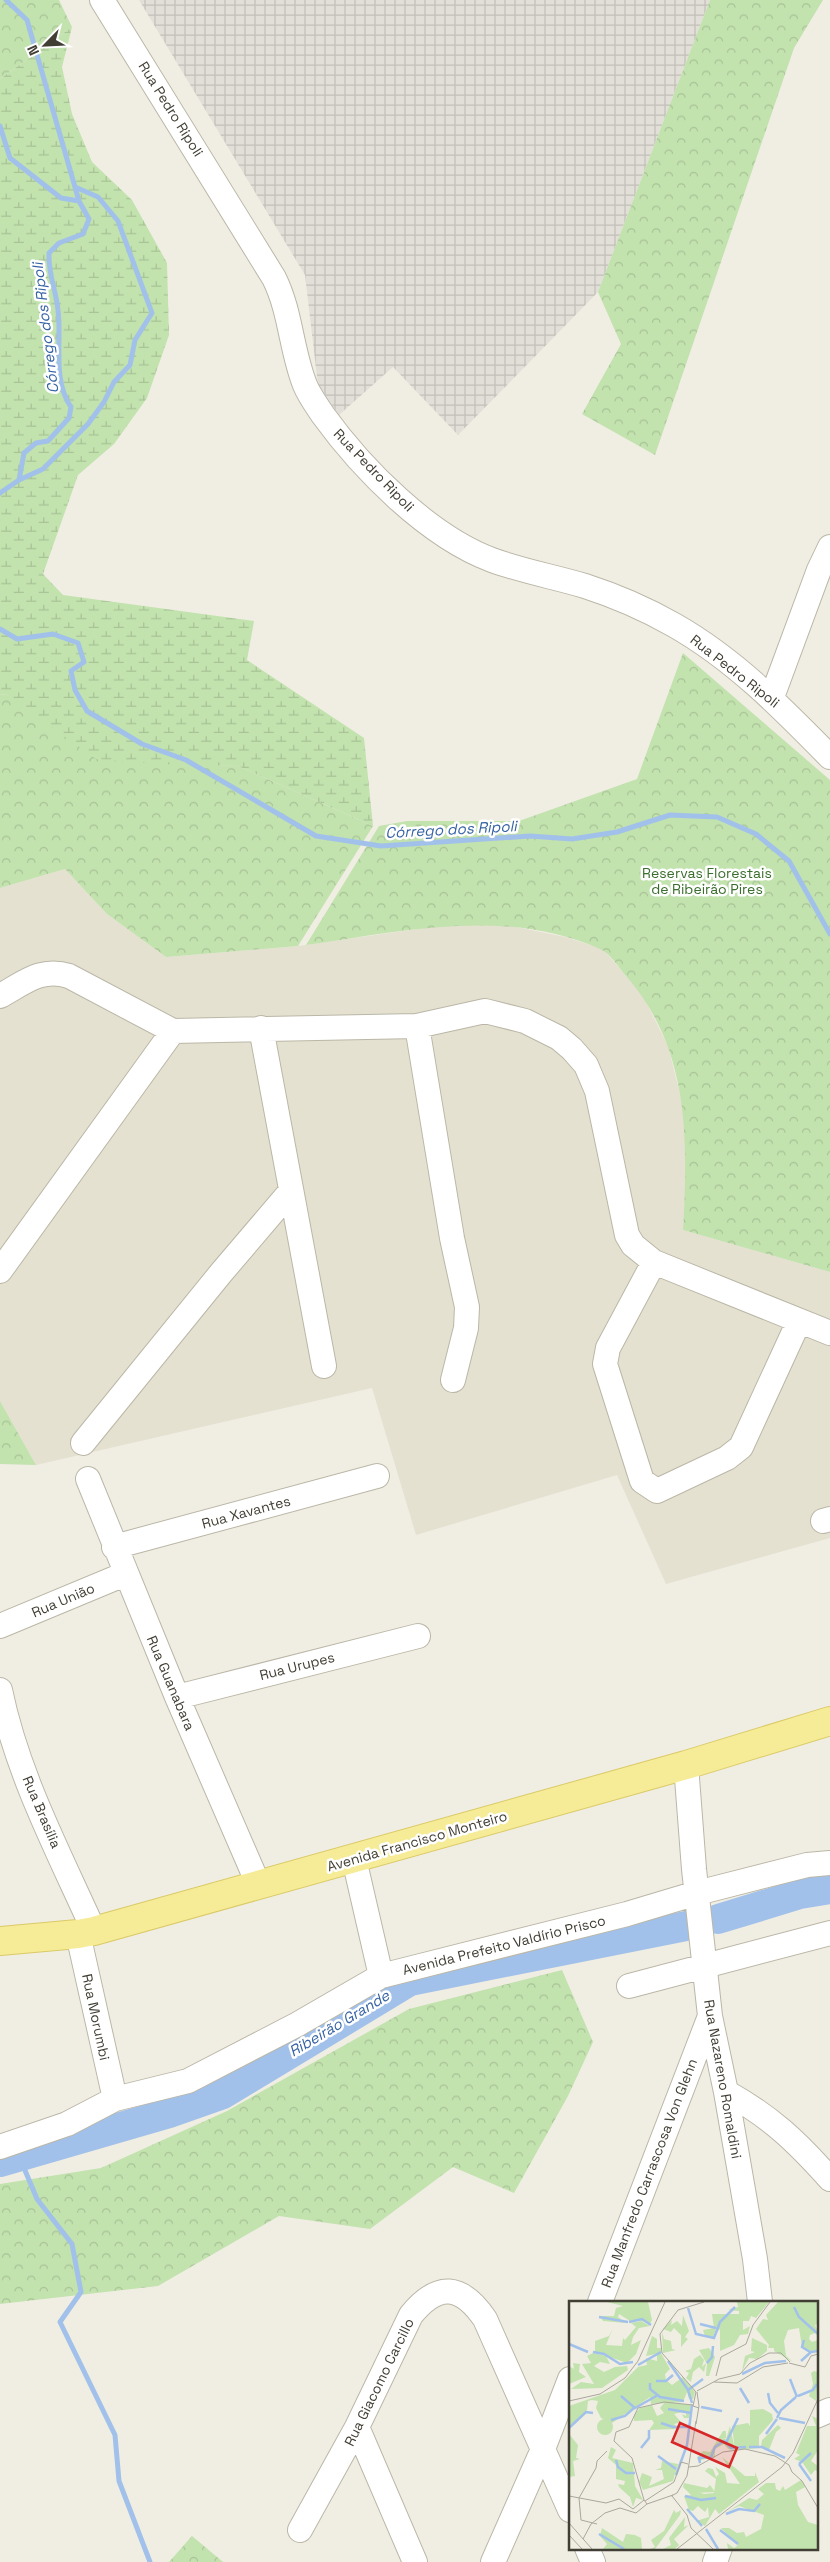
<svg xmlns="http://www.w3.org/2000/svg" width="830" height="2562" viewBox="0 0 830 2562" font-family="'Space Grotesk',sans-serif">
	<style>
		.residential { fill: #e4e1d1 }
		.industrial { fill: url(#industrial-grid) }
		.forest { fill: url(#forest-crowns) }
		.wetland { fill: url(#wetland-marsh) }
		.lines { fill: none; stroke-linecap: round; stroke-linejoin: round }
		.stream { stroke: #a2c1ea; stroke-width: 5 }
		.river { stroke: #a2c1ea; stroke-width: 30 }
		.minor-casing { stroke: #bbb7a7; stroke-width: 26 }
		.major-casing { stroke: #daca68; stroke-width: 30 }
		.minor { stroke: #fff; stroke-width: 24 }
		.major { stroke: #f6eb96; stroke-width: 28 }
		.labels { text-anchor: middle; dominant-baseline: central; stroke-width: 5; stroke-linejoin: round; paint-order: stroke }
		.street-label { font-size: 14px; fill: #413e34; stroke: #fff }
		.park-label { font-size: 14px; fill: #3a6e2c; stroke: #fff }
		.water-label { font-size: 15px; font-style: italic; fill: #3663a4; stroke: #fff }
		.inset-river { fill: none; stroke: #a2c1ea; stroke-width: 2.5 }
		.inset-road { fill: none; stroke: #aaa89d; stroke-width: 1 }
		.view { fill: #d62828; fill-opacity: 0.15; stroke: #d62828; stroke-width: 2.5 }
		.inset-edge { fill: none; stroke: #413e34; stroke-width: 2.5 }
	</style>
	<defs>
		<pattern id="industrial-grid" width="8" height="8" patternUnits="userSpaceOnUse" patternTransform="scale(1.25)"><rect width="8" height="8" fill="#e2dfd8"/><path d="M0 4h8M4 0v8" fill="none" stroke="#c3c0ba"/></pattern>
		<pattern id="forest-crowns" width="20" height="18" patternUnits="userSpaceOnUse" patternTransform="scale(1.25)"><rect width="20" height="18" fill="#c2e2ae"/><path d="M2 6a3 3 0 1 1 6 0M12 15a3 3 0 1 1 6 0" fill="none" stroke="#a8c396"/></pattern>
		<pattern id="wetland-marsh" width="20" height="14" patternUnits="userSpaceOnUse" patternTransform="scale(1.25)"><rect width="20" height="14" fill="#c2e2ae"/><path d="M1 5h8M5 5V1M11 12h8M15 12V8" fill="none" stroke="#a8c396"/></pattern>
	</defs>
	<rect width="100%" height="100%" fill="#f0eee3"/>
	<!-- residential -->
	<path class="residential" d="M65 869 107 914 166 957 298 946 445 925H507L565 937 603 949 643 996 668 1046 683 1106 687 1164 683 1230 830 1272V1538L666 1584 617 1475 416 1535 372 1388 36 1465 0 1401V888Z"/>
	<!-- industrial -->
	<path class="industrial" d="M139 0H710L598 292 458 435 393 367 339 415 318 385 305 275Z"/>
	<!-- forest -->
	<path class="forest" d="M0 0H59L72 27 0 79Z
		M710 0H823L794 48 655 455 582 414 621 344 598 292Z
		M683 653 830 780V1272L683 1230C688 1139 690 1049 626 976 619 968 610 953 600 949 507 907 402 931 306 945L379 826 407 821H519L637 779Z
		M0 694 7 695 168 763 238 766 373 826 298 946 166 957 107 914 65 869 0 888Z
		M0 1401 36 1465 0 1464Z
		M562 1970 593 2042 568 2096 514 2193 453 2167 370 2229 279 2216 158 2286 0 2304V2184L101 2168 227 2111 409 2009Z
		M192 2536 223 2562H169Z"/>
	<!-- wetland -->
	<path class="wetland" d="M72 27 62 67 72 114 92 162 132 200 167 263 169 335 147 398 114 444 78 475 43 574 63 595 254 621 247 660 364 738 373 826 238 766 155 764 96 759 7 695 0 694V79Z"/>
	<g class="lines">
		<!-- stream -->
		<path class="stream" d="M0 126 10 158 61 198 79 201
			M19 480 43 469 88 424 104 402 114 382 130 365 135 340 152 313 118 221 98 197 75 187
			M0 493 19 480 24 453 36 443 48 441 69 418 71 407C52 380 62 341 58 310 56 290 48 274 49 253L59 243 83 234 89 219 79 201 27 20 6 0
			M0 629 17 639 53 634 78 643 84 662 71 671 75 690 87 711 142 744 186 760 316 836 381 846 530 836 572 839 617 832 670 815 717 817 756 834 789 861 830 934
			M19 2156 37 2199 72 2244 81 2292 60 2322 115 2435 119 2481 150 2562"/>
		<!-- river -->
		<path class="river" d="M718 1919 800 1894 830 1889
			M0 2162 169 2113 223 2094 410 1981 691 1925"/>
		<defs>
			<path id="minor" d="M102 0 274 278C291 312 291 350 305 385 309 395 317 406 323 415 362 469 428 536 492 560 522 571 555 577 585 586 616 596 646 609 674 625 734 659 782 708 830 757
				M772 697 819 570 830 547
				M0 996C24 983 41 967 69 976L173 1031 417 1026 485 1011 525 1021 559 1038 572 1049 586 1065 597 1091 627 1235 633 1245 654 1262 830 1333
				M417 1026 452 1238 467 1307 466 1328 453 1380
				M261 1028 324 1366
				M654 1262 608 1348 605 1364 642 1481 657 1491 727 1458 741 1447 799 1321
				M0 1271 173 1031
				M83 1443 221 1273 290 1192
				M88 1479 177 1697 259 1886
				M823 1521 830 1519
				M114 1547 377 1476
				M0 1626 125 1574
				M0 1690C17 1774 59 1853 94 1931
				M177 1697 418 1636
				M686 1765 694 1869 710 2016 726 2092 755 2259 760 2302
				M354 1859 381 1976
				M78 1934 115 2099
				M629 1986 830 1933
				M726 2092C771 2117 796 2141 830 2179
				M0 2147 67 2124 115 2099 188 2081 298 2024 381 1976 627 1914 697 1893 807 1865 830 1863
				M600 2302 710 2016
				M816 2416 830 2410
				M357 2427 415 2562
				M300 2530 357 2427 411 2315C438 2282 461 2284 485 2319L570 2510
				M587 2548 593 2562
				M493 2562 543 2449 570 2379
				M715 2562 720 2548"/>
			<path id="major" d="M0 1941 78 1934 94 1931 686 1765 830 1721"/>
		</defs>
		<!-- minor casing -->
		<use href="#minor" class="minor-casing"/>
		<!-- major casing -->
		<use href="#major" class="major-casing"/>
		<!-- minor -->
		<use href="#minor" class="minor"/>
		<!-- major -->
		<use href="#major" class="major"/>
	</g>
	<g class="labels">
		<!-- street labels -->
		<g class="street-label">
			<text transform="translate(171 109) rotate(58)">Rua Pedro Ripoli</text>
			<text transform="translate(374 470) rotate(46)">Rua Pedro Ripoli</text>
			<text transform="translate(735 671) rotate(38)">Rua Pedro Ripoli</text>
			<text transform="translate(246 1512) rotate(-15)">Rua Xavantes</text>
			<text transform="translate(63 1600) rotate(-23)">Rua União</text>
			<text transform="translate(297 1666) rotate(-14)">Rua Urupes</text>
			<text transform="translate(171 1683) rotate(67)">Rua Guanabara</text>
			<text transform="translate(42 1812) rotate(67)">Rua Brasília</text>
			<text transform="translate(417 1841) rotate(-16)">Avenida Francisco Monteiro</text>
			<text transform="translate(504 1945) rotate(-14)">Avenida Prefeito Valdírio Prisco</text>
			<text transform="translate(96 2017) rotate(78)">Rua Morumbi</text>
			<text transform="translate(723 2079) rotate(80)">Rua Nazareno Romaldini</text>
			<text transform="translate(649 2173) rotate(-69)">Rua Manfredo Carrascosa Von Glehn</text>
			<text transform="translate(379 2382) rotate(-64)">Rua Giacomo Carcillo</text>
		</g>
		<!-- park labels -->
		<g class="park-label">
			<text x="707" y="873">Reservas Florestais<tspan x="707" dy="16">de Ribeirão Pires</tspan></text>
		</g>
		<!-- water labels -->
		<g class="water-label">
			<text transform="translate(45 328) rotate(-97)">Córrego dos Ripoli</text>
			<text transform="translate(451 829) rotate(-3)">Córrego dos Ripoli</text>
			<text transform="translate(339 2023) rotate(-31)">Ribeirão Grande</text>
		</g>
	</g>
	<!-- overview -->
	<g transform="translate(569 2301)">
		<rect width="249" height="249" fill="#f0eee3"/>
		<path d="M38 1H79L83 19 81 23 70 19 61 20 50 13 49 16 57 22 34 20 31 15H45L47 7 54 5ZM168 1H200L187 17 182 15 180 20H174V29L181 25 179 33 171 34 165 44 151 50V28L148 31 147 27 144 36 136 35 134 29 145 27 143 13H170V10L159 9 169 6ZM209 1H249V23L246 24 249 31 241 34 240 38 243 41 249 39V49L242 50 233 46 230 27 219 29 215 40 217 55 224 61 205 50V47H199L200 44 187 28 194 18 199 19 197 14ZM114 14 120 30 116 36 119 38 112 46V34L105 27 102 31 94 28 103 19 102 24 108 20 113 25ZM72 20 81 25 70 27 64 36 62 44 72 39 67 53 58 62 26 51V40L40 35 44 27 37 44 53 45 54 37 56 39 67 26 62 22ZM93 31 95 38 102 40 103 48 107 49 94 52ZM83 35 88 38V47H92V52L77 55ZM183 37 198 44V50L188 58 180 57 173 70 176 55 186 51 182 50ZM140 47 146 56 140 75H137L138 63 130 49ZM24 52 37 55 41 63 31 61 25 65 35 71 46 66 58 65 59 69 33 87 2 88 12 81 25 83 13 63 22 62 18 55ZM92 52 101 68 96 73 97 79 103 84 114 76 126 91 124 98H120L118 91 114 101 82 103 81 96 43 122 32 117 27 107 29 100 23 99 19 100 18 109 0 128V105L46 89 69 66 78 64 77 57 88 60V54ZM131 54 135 59 133 66 137 62 135 71 130 66 124 71 122 81 117 77 120 72 116 70 122 68 125 58ZM4 62 11 63 10 71 17 76 0 83V65L5 68ZM245 70 249 71 247 100 240 95 244 83 242 72ZM96 101 122 104 120 117H115L113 113 117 115V110L105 113 112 121 105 123 109 127 106 128 80 129 85 122 83 119 65 120V114L71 107 83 104 88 115 95 112 91 107ZM194 108 203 113 204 119 190 135V147L166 149 163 125 179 122 181 125V109ZM243 115 249 118V149L242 160 249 165V171L246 169 242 174 233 161 225 158 231 154 227 152 238 125H247ZM28 126a8 8 0 1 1 16 0a8 8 0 1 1-16 0ZM209 124 212 127 207 131 200 149 192 146 193 139ZM154 130H157V137L152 138 146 148V156L132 159 131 163 128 157 134 150 141 151ZM0 133 9 144 7 157 11 158 4 160 6 175 0 176ZM42 146 47 149 43 157 64 162 66 185 74 199 67 197 64 206 61 196 50 186 49 183 55 184 56 180 47 178V164L39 157ZM153 156 176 175H186V171L190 181 150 213 146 208 136 225 127 220 140 216 139 206 136 211 129 205 124 210 120 209 115 195 122 194 114 186 135 193 145 192 147 178 136 170 139 167 144 168 147 176 150 173 146 166 156 172 158 182 171 183ZM93 160 109 163 104 180 74 189 70 181 73 172 83 176 80 185 95 178 93 169H86L92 167ZM232 179 236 186 227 191 229 204 239 221 249 224V248H159L158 242 165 247 169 244 152 227H160L168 232 175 231 177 236 192 228 195 214 170 205 158 211 180 197 188 199 195 193 189 188 197 182H206L207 188 211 190 214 185 216 189ZM105 209 107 212 112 209 111 214 86 248H81L86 246 82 239 95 230ZM116 216 115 226 120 224 105 238 110 244 106 248H94L102 244 100 237ZM33 227 54 241 57 233 66 234 72 237 73 248H34L38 243 31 235Z" fill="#c2e2ae"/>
		<path d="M161 125 166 149 159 148 155 143 146 148 152 137 157 138Z" fill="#c2e2ae"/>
		<path d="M115 182 138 187 141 184 146 191 125 192 114 186Z" fill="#c2e2ae"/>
		<path class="inset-river" d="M225 6 230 16 249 33M119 7 127 33 145 37 151 21 166 6M30 16 59 21M60 21 73 18 82 24M131 23 147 27M235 39 233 46 241 51M0 43 19 51M24 51 35 53 51 63 64 61M99 60 119 89M232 60 242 51 249 50M138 62 143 56 144 45M69 64 92 51M173 73 196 62 217 60M221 78 228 96M87 80H97L104 74M81 82V88L91 96 115 100M171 87 180 102M199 92 201 102 209 112M52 95 66 107 89 94M229 95 244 89 248 83M123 102 119 89 134 78M132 106 153 110M99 108 122 112M208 117 212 109 227 96M210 117 236 122M42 119 56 115 65 107M92 122 104 126H120M0 127 17 111 24 112M197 133 208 118M157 142 169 117M118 144 123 104M180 146H193L216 157M72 147 80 137V129M89 155 107 168M47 159 49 166 57 172H66M131 162 130 157 142 156 146 146 155 140 162 147 177 146M230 163 242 180M230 163 242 152M107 174 118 144M116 195 132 199 147 197M118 208 133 225M157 213 170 208 185 210 191 203M137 228 149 248M151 229 169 243M30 233 55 248"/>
		<path class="inset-road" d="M220 62 236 66 242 55 249 53M147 75 152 56 177 43 184 24 201 1M145 81 168 82 194 66 219 62M128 90 150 78 171 73 181 62 200 52H212L221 61M127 91 93 52 91 33 109 9 135 1M127 91 124 105 130 107M0 100 31 93 56 77 69 60 96 1M127 123 130 105 128 91M45 140 47 131 60 126 69 107 95 101 124 104M45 140 63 157 75 199M120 166 129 165 154 151 176 148 206 155 220 164 223 171 233 180 249 207M0 195 37 202 50 198 64 208 75 199 78 203M102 195 108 192 118 175 127 120M103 195 118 214 122 227 144 248M76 200 105 181 112 161 119 163M0 222 23 248M28 223 12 219 10 197 27 167 28 160 38 150M0 234 13 248M14 238 22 223 36 212 51 207 67 212 78 203 104 194M108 248 213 166 224 152 249 98"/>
		<path class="view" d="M111 122 168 147 160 166 103 141Z"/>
		<rect width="249" height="249" class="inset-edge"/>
	</g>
	<!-- north arrow -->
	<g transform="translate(45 45) rotate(246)" stroke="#ffffff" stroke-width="4" paint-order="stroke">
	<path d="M0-4L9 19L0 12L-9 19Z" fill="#413e34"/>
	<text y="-8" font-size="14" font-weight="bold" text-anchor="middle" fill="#413e34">N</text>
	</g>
</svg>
